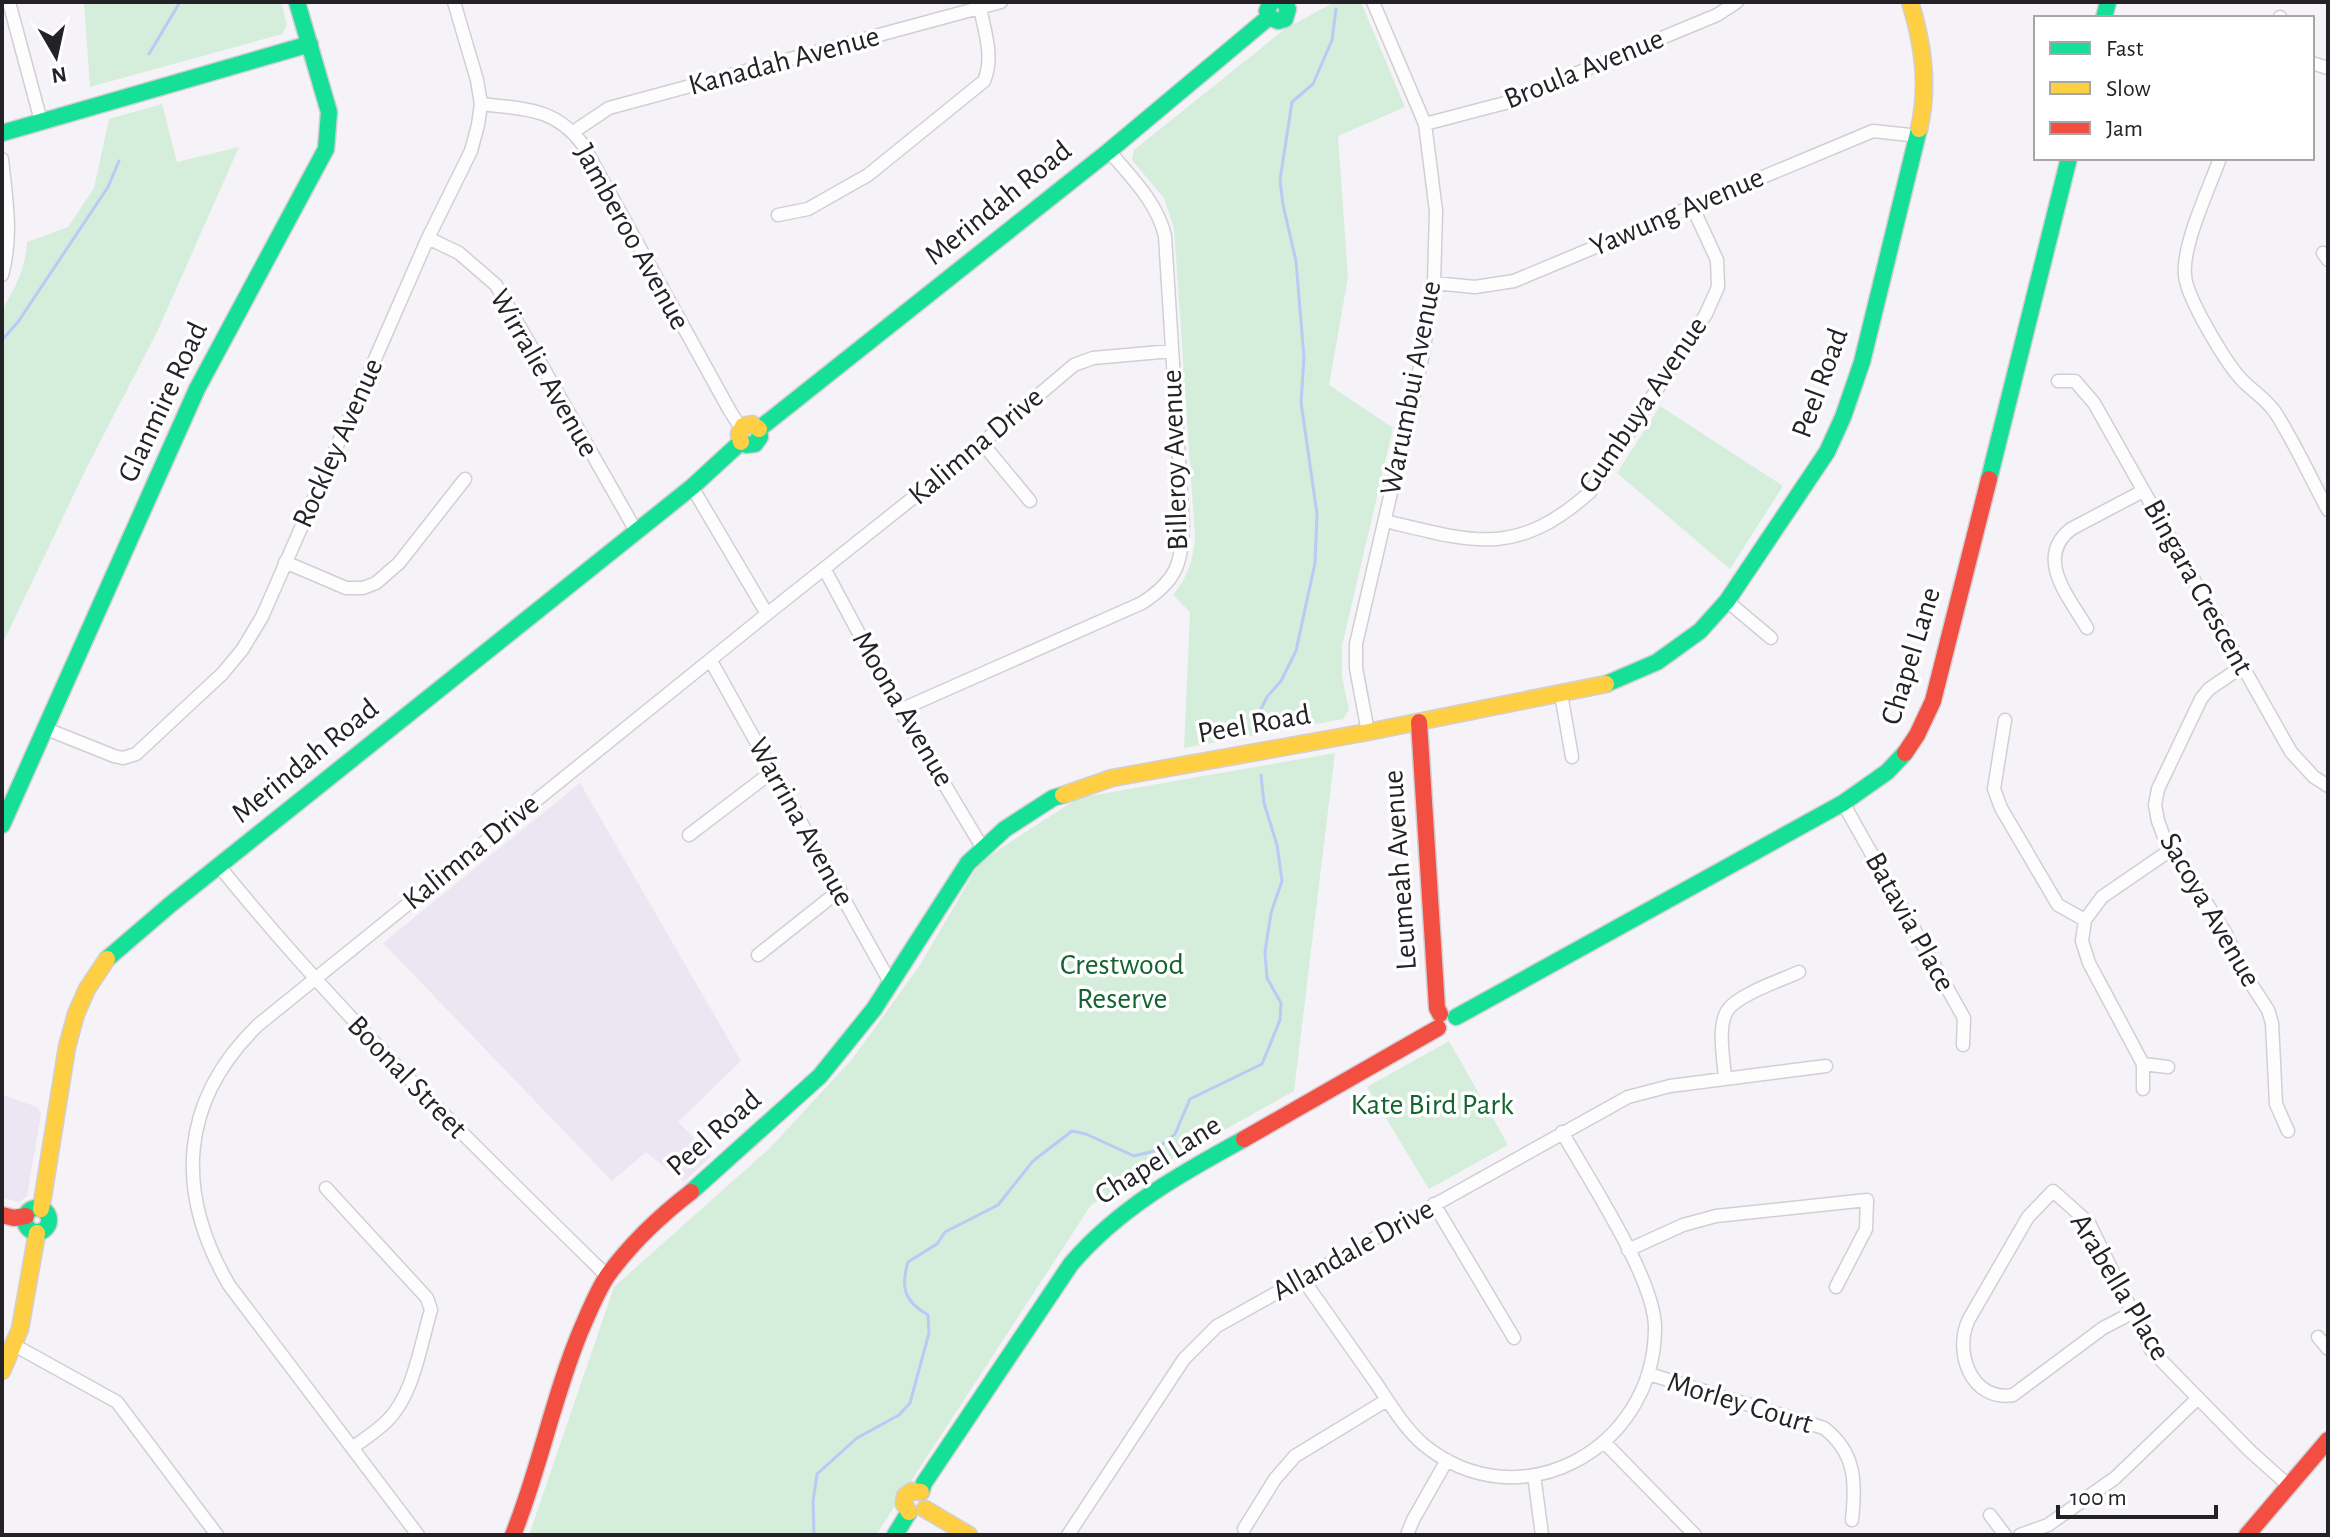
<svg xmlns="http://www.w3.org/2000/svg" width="2330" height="1537" viewBox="0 0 2330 1537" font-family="'Alegreya Sans',sans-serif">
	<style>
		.built { fill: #ece5f2 }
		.green { fill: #d5eedb }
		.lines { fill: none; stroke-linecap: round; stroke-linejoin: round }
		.stream { stroke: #b7cbf4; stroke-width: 3 }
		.street-casing { stroke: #d2cfd4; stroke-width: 15 }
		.fast-casing { stroke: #d2cfd4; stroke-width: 19 }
		.slow-casing { stroke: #d2cfd4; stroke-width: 19 }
		.jam-casing { stroke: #d2cfd4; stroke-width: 19 }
		.street { stroke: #fefdfe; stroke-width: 12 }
		.fast { stroke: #16e098; stroke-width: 16 }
		.slow { stroke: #ffcf43; stroke-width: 16 }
		.jam { stroke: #f24e42; stroke-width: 16 }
		.labels { text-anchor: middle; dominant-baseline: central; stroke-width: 7; stroke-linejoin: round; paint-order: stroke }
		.street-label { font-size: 30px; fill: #242226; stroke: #fff }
		.park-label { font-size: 30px; fill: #14642f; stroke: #fff }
	</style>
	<rect width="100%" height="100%" fill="#f5f2f8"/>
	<!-- built -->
	<path class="built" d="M580 783 741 1061 678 1122 711 1156 684 1182 646 1152 612 1181 383 943Z
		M2 1095 37 1107 41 1114 27 1196 19 1202 2 1198Z"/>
	<!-- green -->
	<path class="green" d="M84 2H281L287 25 282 34 90 87Z
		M1335 2H1361L1405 107 1338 136 1348 277 1329 385 1393 428 1342 646V676L1349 710 1343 719 1184 748 1190 612 1173 595C1188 576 1193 561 1195 537L1174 228 1164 198 1132 160 1134 150 1285 29Z
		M162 104 177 162 239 147 158 330 86 469 2 645V310C15 289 26 267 27 242L68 227 94 188 109 119Z
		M1660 406 1783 486 1730 569 1617 473Z
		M1335 753 1294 1091 1091 1205 876 1535H529L614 1287 770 1148 853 1058 920 965 980 862 1078 798Z
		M1449 1041 1508 1145 1429 1189 1367 1087Z"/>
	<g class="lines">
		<!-- stream -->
		<path class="stream" d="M149 54 180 2
			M2 340 18 322 108 187 119 161
			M1255 731V721L1267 697 1281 681 1296 651 1315 563 1317 514 1301 402 1304 358 1296 261 1283 205 1280 180 1292 102 1313 84 1332 40 1336 9
			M814 1535 813 1502 817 1474 857 1438 899 1415 910 1403 929 1333 928 1315C905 1302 900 1288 908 1262L937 1244 945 1232 998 1205 1033 1161 1072 1131 1086 1134 1134 1156 1154 1151 1175 1134 1190 1099 1262 1064 1280 1020 1281 1003 1267 978 1265 952 1271 913 1282 881 1277 845 1264 803 1261 775"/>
		<defs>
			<path id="street" d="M9 2 41 121
				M2280 17V18
				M2312 63 2328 68
				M481 104C523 109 555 107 583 145L730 411 737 422 743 426
				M1425 124 1505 103 1717 15 1737 2
				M573 132 609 108 1001 2
				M2220 158C2209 189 2182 245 2185 275 2186 297 2228 367 2244 382 2255 393 2266 399 2275 412 2295 443 2310 477 2328 510
				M2 159C6 198 13 236 2 275
				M778 215 808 209 868 175 984 81C994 58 985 32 980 8
				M428 238 459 253 496 285 636 531
				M2323 253 2328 260
				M1434 283 1475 287 1514 281 1873 131 1919 136
				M2058 381H2075L2094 403 2291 752 2314 777 2328 786
				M982 443 1030 501
				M692 487 767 614
				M1385 521C1473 542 1516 558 1590 492L1706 314 1718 287 1717 260 1692 206
				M285 562 346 588H363L376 583 399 563 465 479
				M825 570 900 710 982 847
				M1727 601 1771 638
				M2087 628C2069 597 2034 558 2071 529L2143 491
				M711 661 890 982
				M2243 666 2209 689 2201 699 2158 789 2155 805 2158 821 2164 837 2225 932 2244 973 2268 1010 2272 1023 2276 1104 2288 1131
				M1561 694 1572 757
				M900 710 1142 603C1176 581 1182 564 1183 525L1165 236C1157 202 1131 177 1109 151
				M2005 720 1994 789 2001 808 2058 905 2085 920
				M44 728 114 756 123 758 136 754 222 674 242 650 262 617 428 238 471 151 478 125 481 104 477 80 454 2
				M1368 732 1356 668V644L1423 354 1434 283 1436 211 1425 124 1373 2
				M1843 803 1964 1018 1963 1045
				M689 835 773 771
				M219 866C338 1013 472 1144 607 1276
				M758 955 840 890
				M2143 1064 2168 1067
				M1725 1079C1724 1060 1717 1028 1727 1011 1736 995 1782 980 1799 972
				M2143 1089V1064L2089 963 2082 941 2085 920 2102 897 2172 849
				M326 1188 427 1298 431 1310C420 1346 414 1394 387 1421 377 1431 364 1439 352 1448
				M1434 1204 1514 1338
				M1628 1250 1683 1225 1716 1216 1867 1200 1866 1229 1836 1287
				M1302 1278C1327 1313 1351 1348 1376 1383 1390 1404 1405 1429 1424 1445 1520 1523 1654 1449 1655 1329 1656 1280 1588 1178 1562 1132
				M2132 1313 2103 1328 2013 1395C1971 1402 1953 1351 1969 1319L2028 1217 2053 1191 2089 1223 2151 1350 2250 1451 2288 1485
				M2318 1337 2328 1349
				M14 1345 117 1402 217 1535
				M1649 1374 1824 1428C1856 1453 1856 1482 1852 1520
				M1605 1443 1695 1535
				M1534 1475 1542 1535
				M1990 1515 2005 1535
				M1244 1529 1275 1479 1295 1456 1387 1400
				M418 1535 229 1285C175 1192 179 1102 258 1025L767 614 982 443 1074 365 1093 358 1172 351
				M1068 1535 1184 1359 1217 1326 1628 1097 1670 1086 1826 1066
				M1407 1535 1413 1520 1447 1460
				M2020 1535 2048 1525 2115 1478 2198 1398"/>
			<path id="fast" d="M1269 17 1278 21 1285 19 1288 9 1284 2
				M1269 17 1267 11 1271 2
				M2104 18 2108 2
				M2 133 310 44
				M759 429 1109 151 1269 17
				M741 442 746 445 755 444 760 437 759 429
				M1989 479 2069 158
				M1606 684 1657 662 1700 631 1727 601 1827 452 1843 417 1862 362 1919 129
				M2 825 197 389 326 149 329 112 297 2
				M107 959 171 904 692 487 741 442
				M1456 1017 1843 803 1887 772 1905 753
				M691 1192 820 1076 874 1009 968 863 1005 829 1053 798 1063 795
				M25 1220a12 12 0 1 1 24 0a12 12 0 1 1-24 0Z
				M921 1492 924 1483 1071 1264C1119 1208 1180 1174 1244 1139
				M895 1535 909 1512"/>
			<path id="slow" d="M1910 2C1923 43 1929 87 1919 129
				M741 442 739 434 743 426 752 424 759 429
				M1063 795 1112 778 1368 732 1606 684
				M41 1209 67 1047 76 1014 87 989 107 959
				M2 1371 20 1329 37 1233
				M925 1509 969 1535
				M909 1512 904 1504 905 1496 912 1491 921 1492"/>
			<path id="jam" d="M1419 722 1437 1008 1440 1014
				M1905 753 1917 735 1933 701 1989 479
				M1244 1139 1438 1028
				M2 1215 14 1218 26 1216
				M513 1535C540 1468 553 1397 581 1330 589 1312 597 1291 608 1275 632 1242 660 1216 691 1192
				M2247 1535 2328 1440"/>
		</defs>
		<!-- street casing -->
		<use href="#street" class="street-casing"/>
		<!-- fast casing -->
		<use href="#fast" class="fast-casing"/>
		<!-- slow casing -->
		<use href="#slow" class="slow-casing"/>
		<!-- jam casing -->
		<use href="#jam" class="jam-casing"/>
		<!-- street -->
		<use href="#street" class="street"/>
		<!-- fast -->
		<use href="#fast" class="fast"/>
		<!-- slow -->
		<use href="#slow" class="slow"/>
		<!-- jam -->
		<use href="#jam" class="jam"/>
	</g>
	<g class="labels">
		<!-- street labels -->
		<g class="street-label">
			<text transform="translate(784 61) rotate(-15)">Kanadah Avenue</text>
			<text transform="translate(1584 69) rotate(-22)">Broula Avenue</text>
			<text transform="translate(998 203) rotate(-39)">Merindah Road</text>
			<text transform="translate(1677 212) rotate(-23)">Yawung Avenue</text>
			<text transform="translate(632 237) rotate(61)">Jamberoo Avenue</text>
			<text transform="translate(544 373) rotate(60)">Wirralie Avenue</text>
			<text transform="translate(1820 383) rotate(-70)">Peel Road</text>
			<text transform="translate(1411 388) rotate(-79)">Warumbui Avenue</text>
			<text transform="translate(163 402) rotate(-65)">Glanmire Road</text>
			<text transform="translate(1643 405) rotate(-56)">Gumbuya Avenue</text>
			<text transform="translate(338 443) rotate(-66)">Rockley Avenue</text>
			<text transform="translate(976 446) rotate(-40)">Kalimna Drive</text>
			<text transform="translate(1175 460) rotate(-92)">Billeroy Avenue</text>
			<text transform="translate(2198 587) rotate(61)">Bingara Crescent</text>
			<text transform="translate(1911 656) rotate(-73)">Chapel Lane</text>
			<text transform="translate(903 709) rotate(60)">Moona Avenue</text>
			<text transform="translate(1254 724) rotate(-10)">Peel Road</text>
			<text transform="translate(305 761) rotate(-39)">Merindah Road</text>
			<text transform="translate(801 822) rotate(61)">Warrina Avenue</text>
			<text transform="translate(471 852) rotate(-39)">Kalimna Drive</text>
			<text transform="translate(1400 870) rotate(-94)">Leumeah Avenue</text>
			<text transform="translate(2210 910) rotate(60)">Sacoya Avenue</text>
			<text transform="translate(1910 922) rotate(61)">Batavia Place</text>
			<text transform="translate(407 1077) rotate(46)">Boonal Street</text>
			<text transform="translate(714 1133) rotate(-41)">Peel Road</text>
			<text transform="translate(1158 1160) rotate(-32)">Chapel Lane</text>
			<text transform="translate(1353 1250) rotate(-29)">Allandale Drive</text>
			<text transform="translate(2120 1287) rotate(59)">Arabella Place</text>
			<text transform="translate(1740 1403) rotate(17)">Morley Court</text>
		</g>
		<!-- park labels -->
		<g class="park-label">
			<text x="1122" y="965">Crestwood<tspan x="1122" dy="34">Reserve</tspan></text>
			<text x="1432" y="1105">Kate Bird Park</text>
		</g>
	</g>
	<!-- border -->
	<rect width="2330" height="1537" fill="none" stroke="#242226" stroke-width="8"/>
	<!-- legend -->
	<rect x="2034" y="16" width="280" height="144" fill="#ffffff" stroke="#a7a7a8" stroke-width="2"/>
	<rect x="2050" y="42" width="40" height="12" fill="#16e098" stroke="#a7a7a8" stroke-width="2"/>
	<text x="2106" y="56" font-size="24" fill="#242226">Fast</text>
	<rect x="2050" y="82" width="40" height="12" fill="#ffcf43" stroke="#a7a7a8" stroke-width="2"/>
	<text x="2106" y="96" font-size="24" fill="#242226">Slow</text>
	<rect x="2050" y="122" width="40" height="12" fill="#f24e42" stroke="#a7a7a8" stroke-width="2"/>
	<text x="2106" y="136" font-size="24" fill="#242226">Jam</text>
	<!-- north arrow -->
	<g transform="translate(56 56) rotate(171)" stroke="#ffffff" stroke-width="6" paint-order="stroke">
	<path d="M0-6L14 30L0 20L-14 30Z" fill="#242226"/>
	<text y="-12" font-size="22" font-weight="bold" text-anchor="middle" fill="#242226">N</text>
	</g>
	<!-- scale -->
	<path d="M2058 1505v12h158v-12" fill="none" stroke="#242226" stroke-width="4"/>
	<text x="2070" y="1505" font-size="24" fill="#242226" stroke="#ffffff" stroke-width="6" paint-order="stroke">100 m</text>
</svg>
